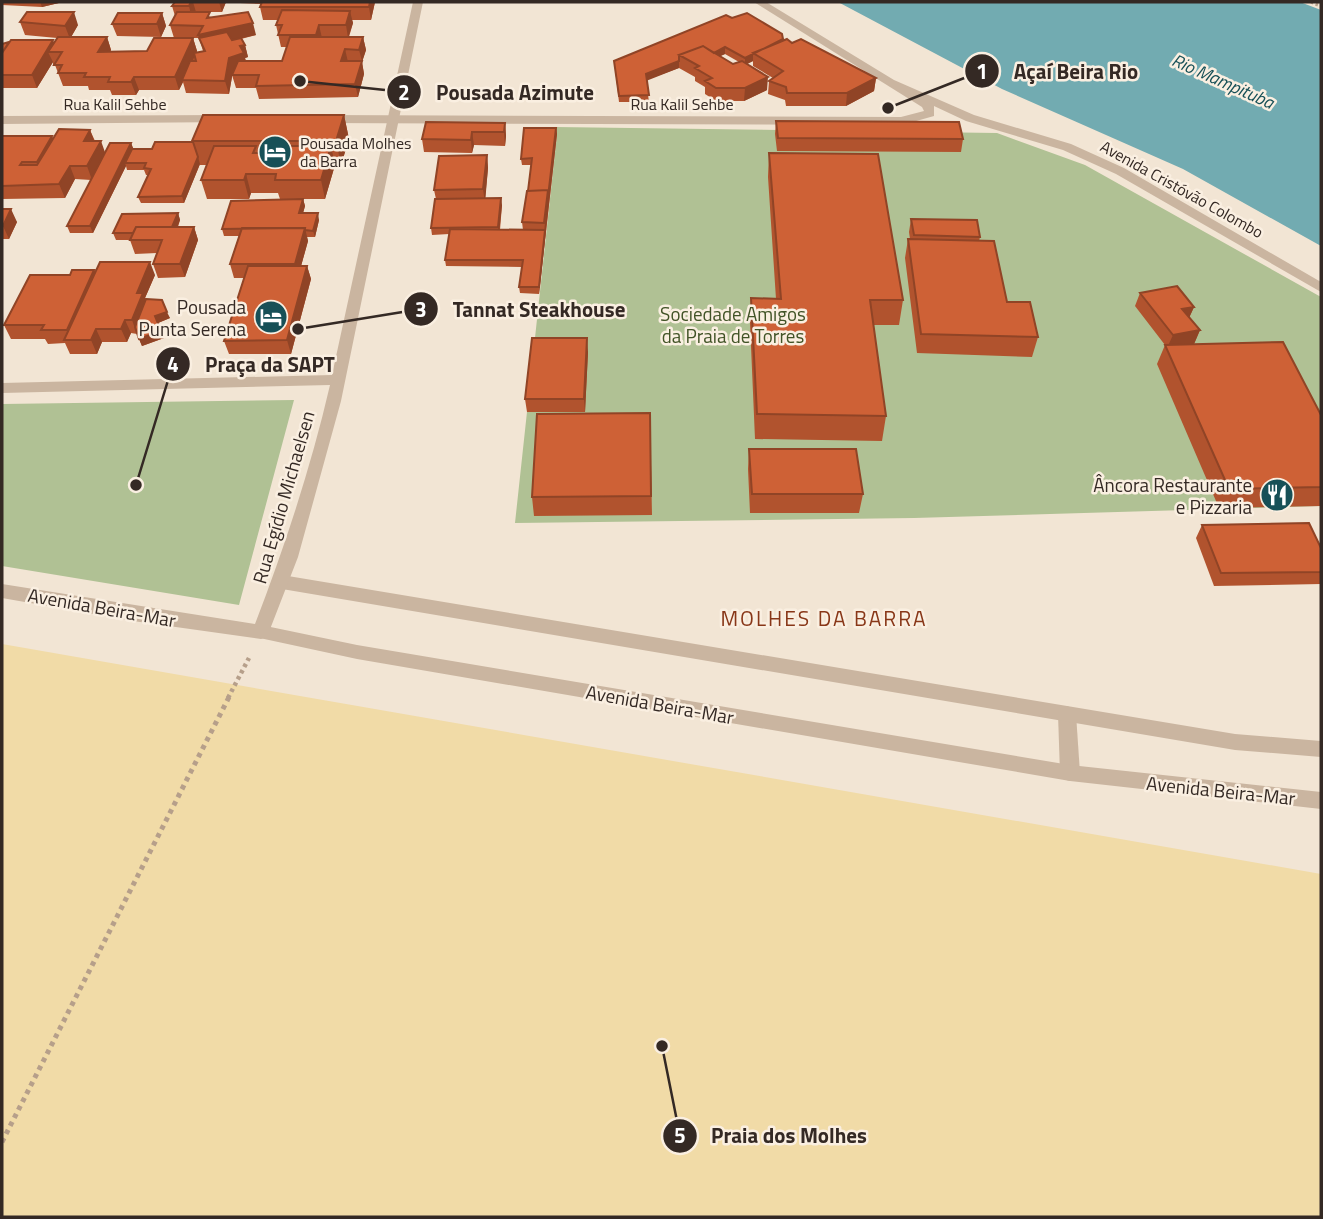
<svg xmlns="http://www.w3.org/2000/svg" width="1323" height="1219" viewBox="0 0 1323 1219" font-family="'Titillium Web',sans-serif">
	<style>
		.green { fill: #b0c194 }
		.sand { fill: #f1dba7 }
		.water { fill: #72abb1 }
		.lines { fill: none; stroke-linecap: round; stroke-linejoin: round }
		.path-far2 { stroke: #b69f8a; stroke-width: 3.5; stroke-dasharray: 2.5 2.5; stroke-linecap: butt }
		.path-far1 { stroke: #b69f8a; stroke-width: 4.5; stroke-dasharray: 3.5 3.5; stroke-linecap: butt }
		.path { stroke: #b69f8a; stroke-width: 5; stroke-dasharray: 4.5 4.5; stroke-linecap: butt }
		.service { fill: #cab5a0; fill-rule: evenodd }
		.minor { fill: #cab5a0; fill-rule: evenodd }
		.tertiary { fill: #cab5a0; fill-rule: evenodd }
		.wall { fill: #b1532e; fill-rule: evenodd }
		.shaded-wall { fill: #904426 }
		.building { fill: #ce6136; stroke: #904426; stroke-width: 2 }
		.labels { text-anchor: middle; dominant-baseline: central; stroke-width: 5; stroke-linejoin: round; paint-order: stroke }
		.far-street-label { font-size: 16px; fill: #342924; stroke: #faefe1 }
		.far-poi-label { font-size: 16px; fill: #342924; stroke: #faefe1; text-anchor: start }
		.far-water-label { font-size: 18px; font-style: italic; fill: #175057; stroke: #faefe1 }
		.poi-label { font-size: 19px; fill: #342924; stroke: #faefe1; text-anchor: end }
		.park-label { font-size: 19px; fill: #415326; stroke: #faefe1 }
		.street-label { font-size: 19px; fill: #342924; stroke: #faefe1 }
		.neighbourhood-label { font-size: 21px; letter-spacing: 2px; fill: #883718; stroke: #faefe1 }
		.leader { fill: none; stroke: #342924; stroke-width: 2.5 }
		.callout-dot { fill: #342924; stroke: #faefe1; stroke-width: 2.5 }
		.mark-label { font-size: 21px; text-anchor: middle; font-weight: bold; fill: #fff }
		.callout-label { font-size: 21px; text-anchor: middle; font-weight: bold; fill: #342924; stroke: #faefe1; stroke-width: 5; stroke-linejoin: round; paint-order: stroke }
	</style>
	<rect width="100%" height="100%" fill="#f2e5d4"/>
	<!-- green -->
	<path class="green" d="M555 127 997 133 1085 165 1321 297V506L914 518 515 523 557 134Z
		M294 400 239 605 2 566V404Z"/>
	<!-- sand -->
	<path class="sand" d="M2 644 1321 874V1217H2Z"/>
	<!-- water -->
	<path class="water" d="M838 2H1300L1321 10V246L1183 169 1002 89Z"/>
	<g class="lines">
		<!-- path-far2 -->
		<path class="path-far2" d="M1311 2 1321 6"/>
		<!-- path-far1 -->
		<path class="path-far1" d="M228 698 249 658"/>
		<!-- path -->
		<path class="path" d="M2 1142 229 697"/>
		<!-- service -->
		<path class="service" d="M1067 706 1074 709 1076 714 1080 773 1077 779 1070 781 1063 779 1060 773 1058 714 1060 709Z"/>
		<!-- minor -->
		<path class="minor" d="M754 2H766L894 80 974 115 1071 144 1124 168 1321 282V292L1116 174 1063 150 966 121 934 106V116L902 125 320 123 314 119 320 115 901 117 924 111 922 107Z
			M226 115 230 116V122L2 124V116Z
			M282 575 1235 734 1321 741V757L1235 750 282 589 273 582Z
			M261 625 357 645 1070 765 1321 792V809L1070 781 357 659 255 637 252 632 255 627Z"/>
		<!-- tertiary -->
		<path class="tertiary" d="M413 2H423L341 401 298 557 267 637 261 639 133 621 2 598V584L255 624C285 546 311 467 330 385L2 393V383L332 375Z"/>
	</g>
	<!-- wall -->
	<path class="wall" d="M2 2H63L42 7 2 5Z
		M175 2H226L222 12H196L211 17 256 35 241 39 245 45 248 57 245 58 246 61H282L287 47H281L276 25 278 20H263L260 7 262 4 240 3V2H375L371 20H352L353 23 349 37H363L366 50 362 62 364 74 358 97 259 99 256 88H236L232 75 234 70 233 71 229 94 186 93 183 82 179 90H139L136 95H112L110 90H89L88 86H63L55 65H53V62L37 88H2V44L54 42 57 38 25 35 20 22 78 25 71 37H107L111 50 110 52 147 51 193 38 197 51 196 53 203 51 199 38H174L170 25 175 16 172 6Z
		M162 13 166 26 161 37 117 36 112 24Z
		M783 41 792 43 876 78 874 91 846 106H786L785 100 768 94 769 81 773 78 753 66V61L747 64 767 90 744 101H716L705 94V87L695 81V77L679 68 646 80 649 102H619L614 61ZM725 54 739 62 733 64 720 56Z
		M344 115 349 139 341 165H335L325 199H303L305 206 303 213 319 220 315 237H307L308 241 301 266H307L311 279 291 354H229L224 341 244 278H234L230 264 239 236H224L222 229 299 199H280L278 193H251L249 199H207L201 180 207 165H200V164L184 203H141L138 197 148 175H146L144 170H127L126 166 93 233H70L67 226 91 180 75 179 65 198 2 199V136H52L53 139 90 130 95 141 105 153 131 143 133 149H152L193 142 192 141Z
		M776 121 963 139 961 152 777 151 775 134Z
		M505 123 506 136 505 146 474 145 472 153 424 152 422 139Z
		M556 128 557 134 539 294 520 293 519 287 522 267 446 266 445 260 449 234 432 235 431 228 436 199 434 190 487 155 488 168 485 199 502 205 500 230H523L522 222 528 191 531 165H522L521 159Z
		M769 153 903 300 899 325H873L886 416 882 441 755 439 750 323 751 298 776 299 768 177Z
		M2 209 17 222 9 239H2Z
		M178 213 180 220 178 227H194L198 240 185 277 158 278 153 264 157 253 135 254 130 240H116L113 233Z
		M911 219 980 237 979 241 1007 302 1038 337 1032 357 917 353 905 258 908 239H910L909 232Z
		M94 270 95 272 155 275 145 298 170 318 158 323 164 338 142 346 137 334 131 333 127 342H102L97 354H70L65 343 48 344 45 339H11L4 325 70 275Z
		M1140 293 1194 307 1189 318 1200 330 1194 344H1190L1321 415V506L1219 508 1157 364 1165 345 1135 306Z
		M588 352 585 412H527L525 399Z
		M650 413 652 515 534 516 532 497Z
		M749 449 863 494 859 513H750L748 469Z
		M1202 525 1321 548V584L1214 586 1196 538Z"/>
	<!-- shaded-wall -->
	<path class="shaded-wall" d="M40 2H63L42 7Z
		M191 2H193L196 12 192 19 189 6Z
		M219 2H226L222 12Z
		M370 2H375L371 20 369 7Z
		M350 11 353 23 348 38 346 25Z
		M74 12 78 25 70 39 65 26Z
		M162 13 166 26 161 37 157 24Z
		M253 23 256 35 203 47 199 38 202 48 198 35Z
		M319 25 322 38 319 47 316 35Z
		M107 37 111 50 103 65 98 52Z
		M363 37 366 50 362 62 364 74 358 97 355 84 362 61 359 50Z
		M193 38 197 51 184 80H182L183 82 179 90 175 77Z
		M53 40 58 52H48L53 62 37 88 32 75Z
		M245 45 248 57 245 58 247 66 233 71 229 94 225 81 229 58 240 46Z
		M725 47V54L708 62V56Z
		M345 49 348 62 341 61Z
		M753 54V61L745 65V58Z
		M679 61V68L646 81V74Z
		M134 77 139 90 136 95 131 82Z
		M768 77 767 90 744 101 745 88Z
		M876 78 874 91 846 106 847 93Z
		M344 115 349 139 341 165 336 141Z
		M505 123 506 136 505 146 504 132Z
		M556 128 557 134 549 204 548 197Z
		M90 130 95 143 84 141Z
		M472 132 474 145 472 153 471 140Z
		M52 136 57 149 43 175 37 162Z
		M101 141 106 155 92 180 87 166Z
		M131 143 134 150 125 163 126 166 93 233 90 226Z
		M331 146 335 165 325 199 321 180Z
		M487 155 488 168 485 203 483 189Z
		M198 157 200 164 184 203 182 196Z
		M70 166 75 179 65 198 59 184Z
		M246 174 251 193 249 199 244 180Z
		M548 190 549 204 539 294V287Z
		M501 198 502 205 499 234 498 227Z
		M303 199 305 206 301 220 299 213Z
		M11 209 17 222 9 239 3 226Z
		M178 213 180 220 172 240 170 233Z
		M318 213 319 220 315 237 313 231Z
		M194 227 198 240 185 277 180 264Z
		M305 228 308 241 298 277 295 264Z
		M150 262 155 275 145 298 148 306 137 334 132 320 137 293Z
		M307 266 311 279 291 354 287 340Z
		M94 270 100 284 72 340 67 330Z
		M1194 307 1188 320 1182 309Z
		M167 312 170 318 158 323 155 316Z
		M125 320 131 333 127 342 121 329Z
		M96 329 102 342 97 354 91 340Z
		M1200 330 1194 344 1167 348 1173 335Z
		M161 331 164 338 142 346 139 339Z
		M587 338 588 352 585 412 584 399Z"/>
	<!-- building -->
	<path class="building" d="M175 2H191L189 6H172Z
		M262 2H370L369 7H260Z
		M282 10 350 11 346 25H319L316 35H278L282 25H276Z
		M27 12H74L65 26 20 22Z
		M177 12H210L207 18 248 12 253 23 198 35 203 26 170 25Z
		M118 13H162L157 24H112Z
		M747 13 782 34 783 39 745 58 725 47 714 53 703 46 679 55V61L646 74 649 95 619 96 614 61 726 15 732 18Z
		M227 32 232 40 241 38 245 45 240 46 244 53 229 58 225 81 182 80 190 61H196L194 53 205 51 199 38Z
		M58 37H107L98 52 147 51 154 38H193L175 77H134L131 82H108L110 77H84L86 73H58L62 65H54L62 52H48Z
		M290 37H363L359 50 345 49 341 61H362L355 84 256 86 259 75H232L238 61H282Z
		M787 39 792 43 801 39 876 78 847 93H787L786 87 769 81 783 71 753 53Z
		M11 40H53L32 75H2V53Z
		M9 42 2 53V44Z
		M703 46 733 64 742 61 768 77 745 88H716L705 81 712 78 695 68 699 66 679 55Z
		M203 115H344L336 141H192Z
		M776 121 959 122 963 139 778 138Z
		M426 122 505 123 504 132H472L471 140 422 139Z
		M524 128H556L548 197V190L528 191 532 158 521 159Z
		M59 129 90 130 84 141H101L87 166H70L59 184 2 186V136H52L37 162H22L20 165H37Z
		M155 142H193L198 157 182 196 138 197 151 169 144 168 146 163H125L132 149H152Z
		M110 143H131L90 226H67Z
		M214 146H256L253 153H283L286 146H331L321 180H275L276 174H246L244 180H201Z
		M769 153 878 154 903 300H870L886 416 757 414 751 298 781 299Z
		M487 155 483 189 434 190 439 156Z
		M548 190 544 223 522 222 527 191Z
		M501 198 498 227 431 228 435 199Z
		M303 199 299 213H318L313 231 305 230V228L222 229 231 201Z
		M2 209H11L3 226H2Z
		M178 213 172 227H136L133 233H113L122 214Z
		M911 219 977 220 980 237 914 235Z
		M136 227H194L180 264H153L162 240H130Z
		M242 228H305L295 264H230Z
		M450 229 545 230 539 287H519L523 260H445Z
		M908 239 994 241 1007 302H1030L1038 337 921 334Z
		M100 262H150L137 293H143L132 320H125L121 329H96L91 340H64Z
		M248 266H307L287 340 224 341Z
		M72 270H94L67 330H41L44 325H4L30 275H70Z
		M1177 286 1194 307 1182 309 1200 330 1173 335 1140 293Z
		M146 299 162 300 167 312 155 316 161 331 139 339 135 327Z
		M532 338H587L584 399H525Z
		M1283 342 1321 415V487L1229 489 1165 345Z
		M650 413 651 496 532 497 537 414Z
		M749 449H856L863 494H752Z
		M1309 523 1321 548V572L1221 573 1202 525Z"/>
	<!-- icons -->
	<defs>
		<symbol id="hotel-disc" viewBox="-11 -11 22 22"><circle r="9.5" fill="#175057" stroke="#faefe1"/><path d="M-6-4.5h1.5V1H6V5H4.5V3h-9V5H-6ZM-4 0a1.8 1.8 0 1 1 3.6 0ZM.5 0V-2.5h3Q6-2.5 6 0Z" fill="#fff"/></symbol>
		<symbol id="restaurant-disc" viewBox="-11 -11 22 22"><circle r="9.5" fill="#175057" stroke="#faefe1"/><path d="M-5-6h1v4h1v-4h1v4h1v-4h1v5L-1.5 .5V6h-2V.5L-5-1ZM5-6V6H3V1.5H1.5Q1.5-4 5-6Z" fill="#fff"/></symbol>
	</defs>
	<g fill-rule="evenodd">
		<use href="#hotel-disc" x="256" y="133" width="38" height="38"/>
		<use href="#hotel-disc" x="252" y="298" width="38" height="38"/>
		<use href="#restaurant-disc" x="1258" y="476" width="38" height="38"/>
	</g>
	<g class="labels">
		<!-- far-street labels -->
		<g class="far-street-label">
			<text x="115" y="104">Rua Kalil Sehbe</text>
			<text x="682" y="104">Rua Kalil Sehbe</text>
			<text transform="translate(1182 189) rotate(29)">Avenida Cristóvão Colombo</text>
		</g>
		<!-- far-poi labels -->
		<g class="far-poi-label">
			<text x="300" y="143">Pousada Molhes<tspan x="300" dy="18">da Barra</tspan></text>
		</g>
		<!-- far-water labels -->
		<g class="far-water-label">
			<text transform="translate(1223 81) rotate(24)">Rio Mampituba</text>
		</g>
		<!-- poi labels -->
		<g class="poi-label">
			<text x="246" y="306">Pousada<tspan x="246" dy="22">Punta Serena</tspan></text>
			<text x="1252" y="484">Âncora Restaurante<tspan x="1252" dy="22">e Pizzaria</tspan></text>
		</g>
		<!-- park labels -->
		<g class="park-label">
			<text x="733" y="313">Sociedade Amigos<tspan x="733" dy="22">da Praia de Torres</tspan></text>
		</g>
		<!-- street labels -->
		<g class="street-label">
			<text transform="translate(283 497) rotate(-74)">Rua Egídio Michaelsen</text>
			<text transform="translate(102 607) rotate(10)">Avenida Beira-Mar</text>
			<text transform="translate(660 704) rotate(10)">Avenida Beira-Mar</text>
			<text transform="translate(1221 790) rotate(6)">Avenida Beira-Mar</text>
		</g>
		<!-- neighbourhood labels -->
		<g class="neighbourhood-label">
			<text x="824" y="618">MOLHES DA BARRA</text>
		</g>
	</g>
	<!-- callouts -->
	<path class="leader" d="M888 108L982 71M300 81L404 92M298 329L421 309M136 485L173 364M662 1046L680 1136"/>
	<g class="callout-dot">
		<circle cx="888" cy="108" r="7"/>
		<circle cx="300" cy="81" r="7"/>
		<circle cx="298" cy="329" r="7"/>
		<circle cx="136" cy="485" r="7"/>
		<circle cx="662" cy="1046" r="7"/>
		<circle cx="982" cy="71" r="18"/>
		<circle cx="404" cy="92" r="18"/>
		<circle cx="421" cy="309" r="18"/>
		<circle cx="173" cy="364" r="18"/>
		<circle cx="680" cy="1136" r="18"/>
	</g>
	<g class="mark-label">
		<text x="982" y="79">1</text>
		<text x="404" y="100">2</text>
		<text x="421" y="317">3</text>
		<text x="173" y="372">4</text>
		<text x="680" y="1143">5</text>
	</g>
	<g class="callout-label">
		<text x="1076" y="79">Açaí Beira Rio</text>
		<text x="515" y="100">Pousada Azimute</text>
		<text x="539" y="317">Tannat Steakhouse</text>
		<text x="270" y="372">Praça da SAPT</text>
		<text x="789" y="1143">Praia dos Molhes</text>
	</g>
	<!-- border -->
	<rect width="1323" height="1219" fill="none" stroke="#342924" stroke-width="7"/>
</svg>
